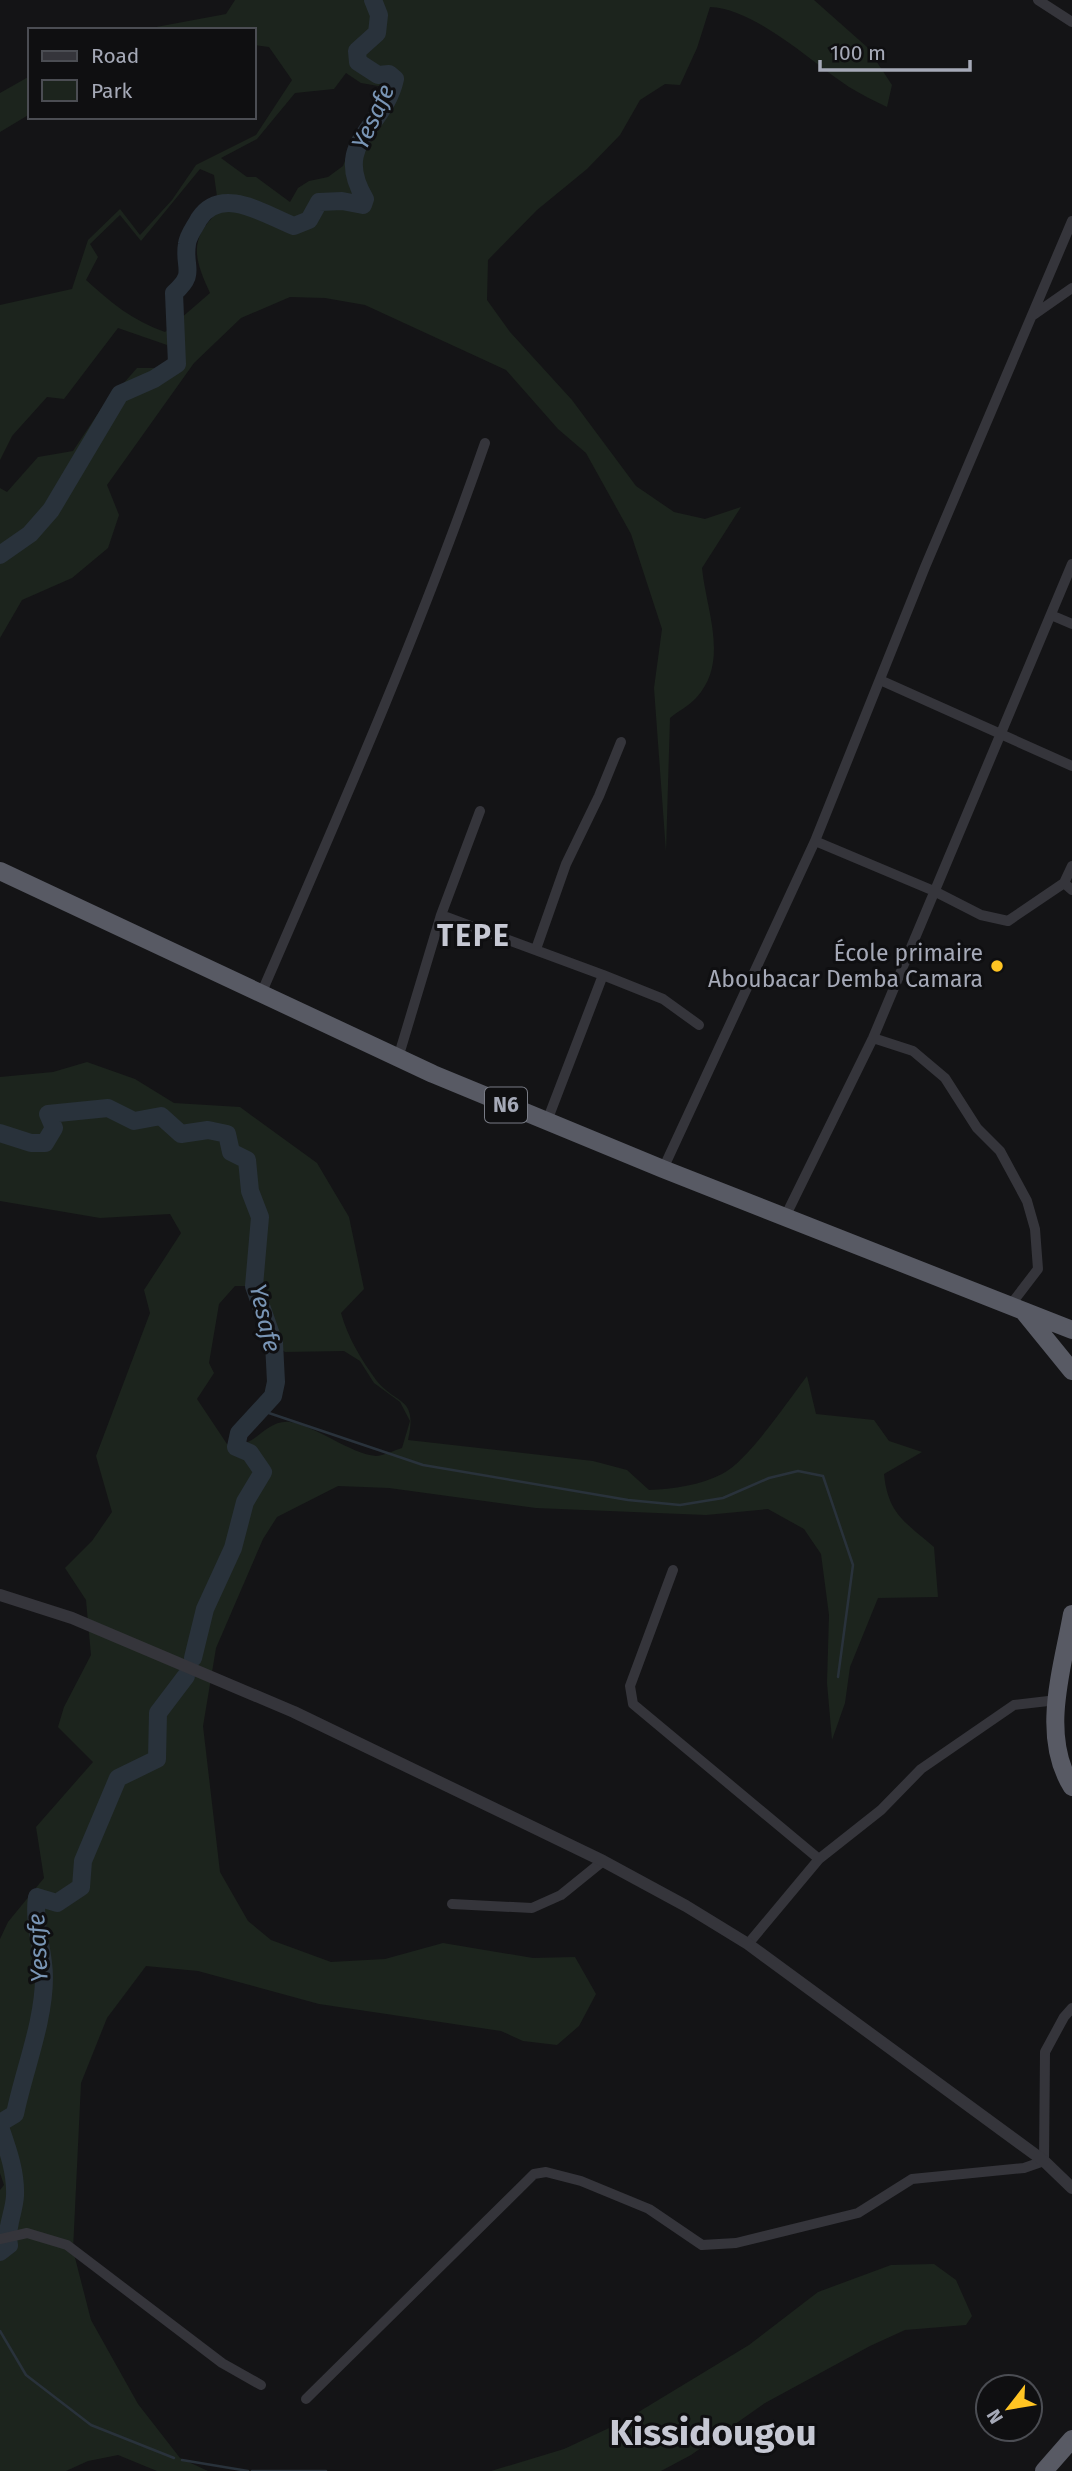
<svg xmlns="http://www.w3.org/2000/svg" width="1072" height="2471" viewBox="0 0 1072 2471" font-family="'Fira Sans',sans-serif">
	<style>
		.green { fill: #1c241d; fill-rule: evenodd }
		.lines { fill: none; stroke-linecap: round; stroke-linejoin: round }
		.stream { stroke: #29323b; stroke-width: 2.5 }
		.river { stroke: #29323b; stroke-width: 18 }
		.minor { stroke: #35353b; stroke-width: 10 }
		.tertiary { stroke: #35353b; stroke-width: 12 }
		.trunk { stroke: #585a64; stroke-width: 18 }
		.poi-dot { fill: #ffc423; stroke: #0f0f11; stroke-width: 2.5 }
		.labels { text-anchor: middle; dominant-baseline: central; stroke-width: 6; stroke-linejoin: round; paint-order: stroke }
		.shield { fill: #0f0f11; stroke: #787b85; stroke-width: 2 }
		.shield-label { font-size: 21px; font-weight: bold; fill: #a5a9b7 }
		.poi-label { font-size: 23px; fill: #a5a9b7; stroke: #0f0f11; text-anchor: end }
		.water-label { font-size: 24px; font-style: italic; fill: #7995b5; stroke: #0f0f11 }
		.district-label { font-size: 30px; font-weight: bold; letter-spacing: 2px; fill: #c6c8d3; stroke: #0f0f11 }
		.town-label { font-size: 37px; font-weight: bold; fill: #c6c8d3; stroke: #0f0f11 }
	</style>
	<rect width="100%" height="100%" fill="#141416"/>
	<!-- green -->
	<path class="green" d="M235 0H814L867 47 892 85 887 107C874 101 861 94 849 87 810 61 756 9 710 7L697 48 680 85 665 84 640 100 620 135 587 169 537 210 488 260 487 300 510 332 572 400 636 486 674 512 705 519 741 507 702 568C706 610 730 662 696 698 689 706 678 711 670 718L666 852 654 688 662 629 631 534 586 453 558 429 506 370 365 305 325 298 290 297 241 318 194 363 107 485 119 515 108 548 72 578 22 600 0 638V488L7 492 38 457 73 451 101 409 137 368H161L170 359 167 345 118 328 64 399 47 397 12 436 0 460V305L72 289 88 240 120 209 140 235 172 200 196 165 256 135 292 80 269 47 254 45V30H140L226 14ZM346 73 361 83 384 87V93L355 134 343 166 328 177 309 181 298 188 290 202 256 177H247L221 158 257 139 295 93 334 89ZM200 169 214 175 219 211C188 239 194 258 210 293L165 332C133 321 110 302 86 280L98 257 90 244 120 215 141 241Z
		M30 76V114L0 132V93Z
		M87 1062 135 1079 174 1103 240 1107 317 1163 349 1217 364 1289 341 1313C348 1338 361 1359 376 1380 397 1406 418 1396 408 1440L593 1461 627 1470 649 1490C673 1489 701 1485 722 1474 748 1461 788 1401 807 1376L816 1414 874 1420 889 1441 922 1452 884 1474C888 1514 905 1522 934 1547L938 1597 878 1598 850 1667 845 1703 832 1740 827 1683 829 1615 821 1554 804 1529 768 1509 706 1515 536 1508 389 1488 338 1486 277 1517 263 1539 216 1648 203 1726 220 1872 248 1921 271 1940 331 1962 385 1959 443 1943 533 1958 575 1957 596 1994 579 2026 557 2045 523 2041 501 2031 319 2004 198 1971 146 1966 107 2018 81 2083 73 2250 91 2320 138 2404 180 2458 208 2471H157L118 2455 88 2461 66 2471H0V2190L4 2185 0 2173V1939L8 1922 44 1878 36 1827 93 1762 58 1727 64 1707 91 1655 86 1600 65 1568 92 1541 112 1512 96 1456 150 1313 144 1290 181 1233 170 1214 100 1218 0 1201V1077L53 1072ZM235 1286H253L274 1343 285 1352 344 1351 360 1361 374 1383 400 1402 410 1421 402 1448C395 1450 383 1456 376 1456 351 1454 316 1426 290 1422 264 1419 254 1452 227 1444L197 1399 214 1373 209 1363 219 1304Z
		M934 2264 956 2280 972 2316 966 2325 905 2330 870 2346 765 2403 691 2455 661 2471H491L564 2449 622 2422 749 2345 818 2292 891 2265Z"/>
	<g class="lines">
		<!-- stream -->
		<path class="stream" d="M260 1410 423 1465 628 1500 680 1505 723 1498 769 1478 798 1471 823 1476 853 1565 838 1677
			M0 2331 26 2375 91 2425 174 2458
			M182 2460 248 2471
			M252 2471H326"/>
		<!-- river -->
		<path class="river" d="M0 555 30 534 51 510 120 394 154 379 177 364 174 293C197 273 183 268 187 244 188 235 195 227 199 219 222 184 267 216 294 226L309 220 319 202 342 201 363 205 365 199C331 142 384 129 395 79L389 74 378 75 358 62 357 51 377 33 379 15 373 0
			M0 1133 31 1143H45L54 1128 48 1114 108 1108 134 1121 161 1116 181 1134 208 1130 227 1134 231 1152 247 1160 250 1191 260 1217 254 1286 274 1343 276 1382 273 1396 239 1433 236 1447 250 1453 263 1472 245 1502 233 1548 205 1609 193 1658
			M0 2123 15 2114C24 2070 44 2022 44 1977 44 1950 33 1925 37 1897L57 1903 81 1887 83 1861 118 1778 157 1759 158 1713 186 1676
			M0 2127C8 2150 16 2172 15 2196 14 2213 5 2229 9 2245L0 2252"/>
		<!-- minor -->
		<path class="minor" d="M1038 0 1072 22
			M1032 316 1072 288
			M1051 615 1072 624
			M880 680 1072 766
			M815 841 934 891 981 915 1008 921 1064 883 1072 890
			M1064 883 1072 866
			M441 915 603 975 547 1121
			M536 949 566 864 599 796 621 742
			M603 975 663 999 699 1025
			M261 994C340 812 420 630 485 443
			M873 1038 913 1051 945 1078 977 1128 1000 1151 1027 1201 1035 1229 1038 1269 1009 1307
			M398 1058 441 915 480 811
			M663 1169 815 841 925 567 1072 221
			M785 1217 873 1038 1072 564
			M673 1570 630 1686 633 1704 819 1859
			M452 1904 532 1908 561 1895 603 1861
			M748 1944 819 1859 881 1810 921 1769 1014 1705 1057 1700
			M0 2239 27 2233 67 2245 222 2363 261 2385
			M306 2399 534 2174 546 2172 581 2181 649 2209 702 2245 736 2243 858 2213 912 2179 1024 2168 1044 2161 1045 2052 1064 2017 1072 2008"/>
		<!-- tertiary -->
		<path class="tertiary" d="M0 1595 72 1618 294 1712 603 1861 686 1906 748 1944 1044 2161 1072 2188"/>
		<!-- trunk -->
		<path class="trunk" d="M0 871 433 1074 663 1169 1072 1330
			M1024 1312 1072 1371
			M1072 1614C1062 1670 1040 1736 1072 1787
			M1044 2471 1072 2439"/>
	</g>
	<!-- markers -->
	<circle class="poi-dot" cx="997" cy="966" r="7"/>
	<g class="labels">
		<!-- shield labels -->
		<rect class="shield" x="485" y="1087.5" width="42" height="35" rx="5"/>
		<g class="shield-label">
			<text x="506" y="1105">N6</text>
		</g>
		<!-- poi labels -->
		<g class="poi-label">
			<text x="983" y="953">École primaire<tspan x="983" dy="26">Aboubacar Demba Camara</tspan></text>
		</g>
		<!-- water labels -->
		<g class="water-label">
			<text transform="translate(373 117) rotate(-65)">Yesafe</text>
			<text transform="translate(265 1318) rotate(77)">Yesafe</text>
			<text transform="translate(38 1948) rotate(-93)">Yesafe</text>
		</g>
		<!-- district labels -->
		<g class="district-label">
			<text x="474" y="936">TEPE</text>
		</g>
		<!-- town labels -->
		<g class="town-label">
			<text x="713" y="2432">Kissidougou</text>
		</g>
	</g>
	<!-- legend -->
	<rect x="28" y="28" width="228" height="91" fill="#0f0f11" stroke="#4b4d53" stroke-width="2"/>
	<rect x="42" y="51" width="35" height="10" fill="#35353b" stroke="#4b4d53" stroke-width="2"/>
	<text x="91" y="63" font-size="21" fill="#a5a9b7">Road</text>
	<rect x="42" y="80" width="35" height="21" fill="#1c241d" stroke="#4b4d53" stroke-width="2"/>
	<text x="91" y="98" font-size="21" fill="#a5a9b7">Park</text>
	<!-- north arrow -->
	<g transform="translate(1009 2408) rotate(239)"><circle r="33" fill="#0f0f11" stroke="#4b4d53" stroke-width="2"/>
	<path d="M0-5L12 26L0 18L-12 26Z" fill="#ffc423"/>
	<text y="-10" font-size="19" font-weight="bold" text-anchor="middle" fill="#a5a9b7">N</text>
	</g>
	<!-- scale -->
	<path d="M820 60v10h150v-10" fill="none" stroke="#a5a9b7" stroke-width="3.5"/>
	<text x="830" y="60" font-size="21" fill="#a5a9b7" stroke="#0f0f11" stroke-width="5" paint-order="stroke">100 m</text>
</svg>
